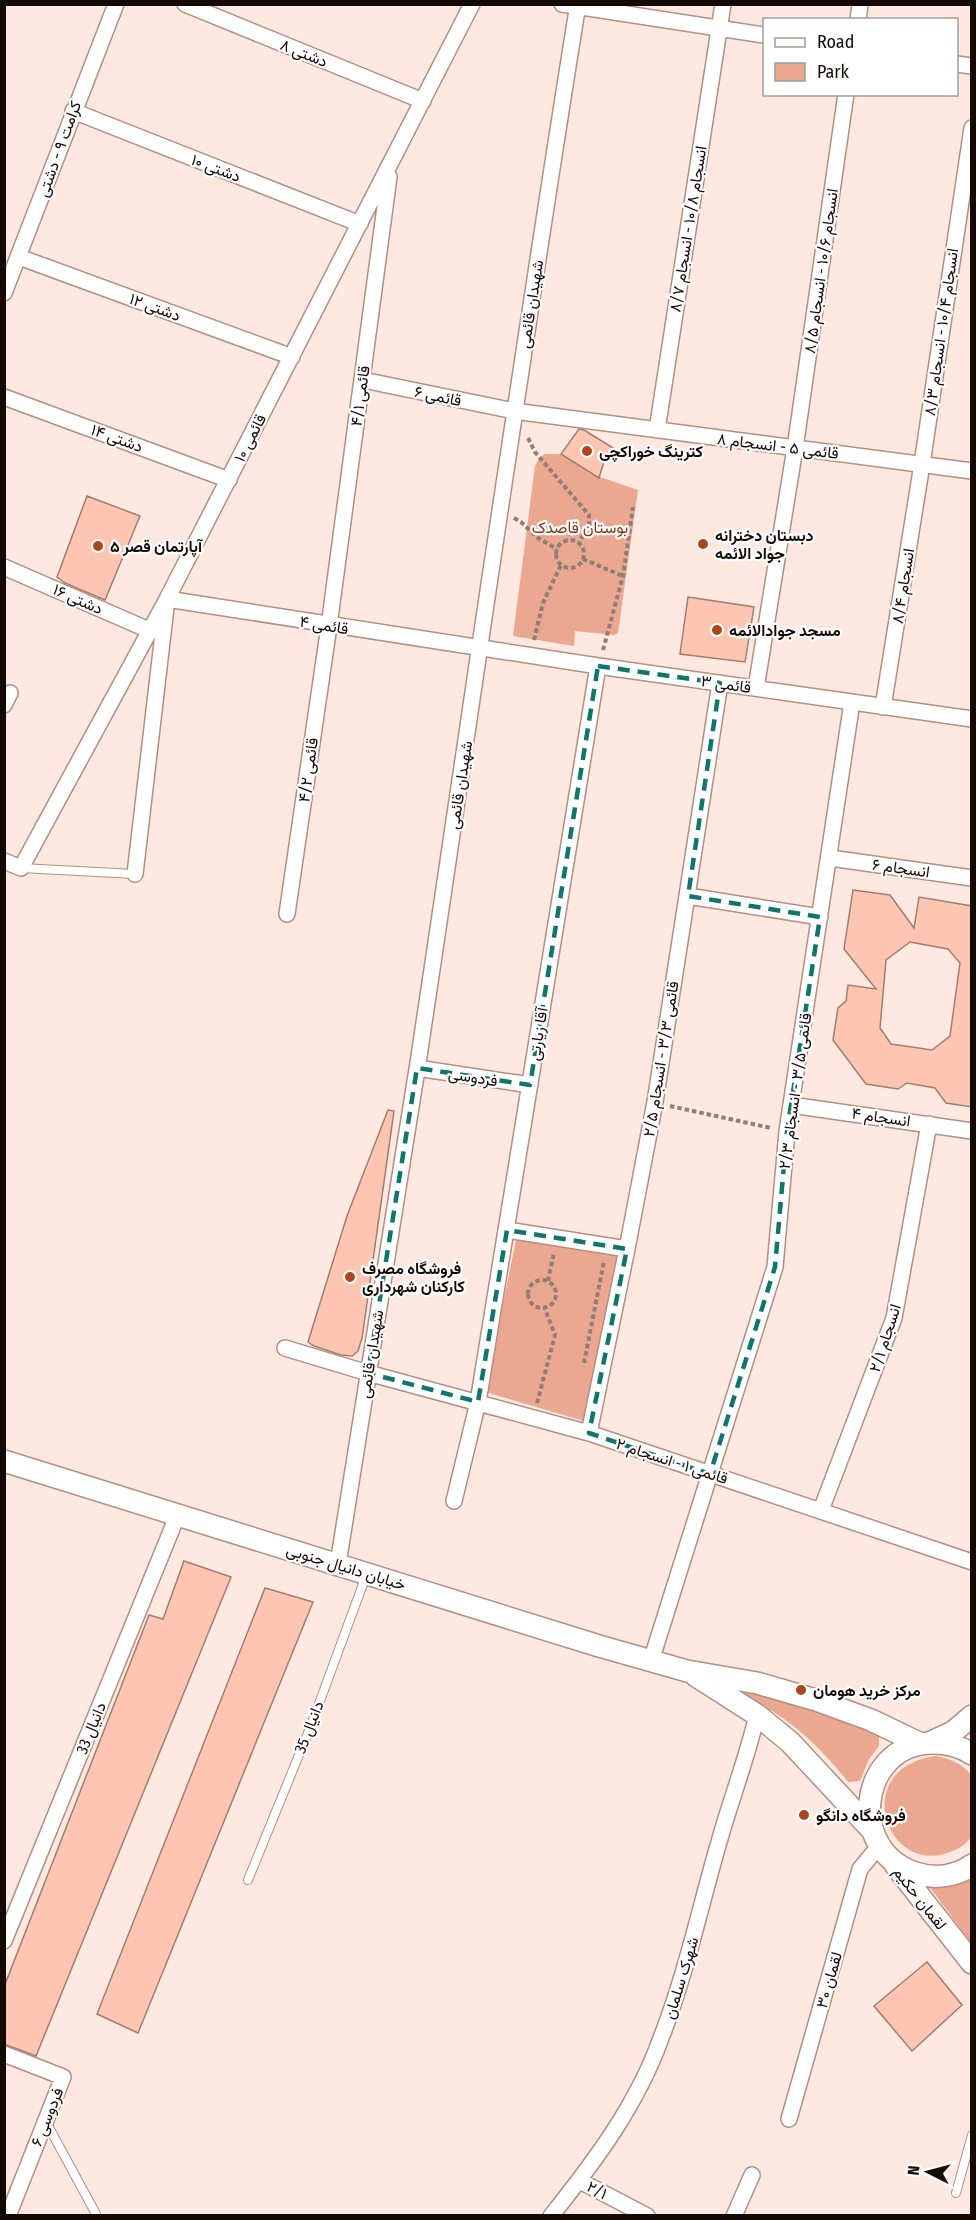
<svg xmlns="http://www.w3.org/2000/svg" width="976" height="2220" viewBox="0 0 976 2220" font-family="'Fira Sans Condensed',Vazirmatn,sans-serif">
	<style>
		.green { fill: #eba78f }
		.building { fill: #fec6b2; stroke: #9f7e72; stroke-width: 1.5; fill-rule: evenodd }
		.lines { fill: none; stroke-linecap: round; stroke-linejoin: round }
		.lane-casing { stroke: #b18f83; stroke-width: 10 }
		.street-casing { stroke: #b18f83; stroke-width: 18 }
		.secondary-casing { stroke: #b18f83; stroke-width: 24 }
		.path { stroke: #8f7d78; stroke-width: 4; stroke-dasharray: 4.5 3; stroke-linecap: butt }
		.lane { stroke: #fff; stroke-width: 8 }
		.street { stroke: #fff; stroke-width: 15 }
		.secondary { stroke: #fff; stroke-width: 21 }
		.marked { fill: none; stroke: #0f766e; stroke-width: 4.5; stroke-dasharray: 12 8; stroke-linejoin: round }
		.poi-dot { fill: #ac461c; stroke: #fff; stroke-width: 2 }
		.labels { text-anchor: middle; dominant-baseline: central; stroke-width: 4.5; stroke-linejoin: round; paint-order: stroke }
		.street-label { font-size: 16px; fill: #150906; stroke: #fff }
		.poi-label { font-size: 16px; font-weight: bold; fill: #150906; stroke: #fff; text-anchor: start }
		.park-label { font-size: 16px; fill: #843616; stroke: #fff }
	</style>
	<rect width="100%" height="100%" fill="#ffe8e0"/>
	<!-- green -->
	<path class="green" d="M545 454H561L591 474 638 490 618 633 614 635 575 631 574 646 513 636 535 466 539 458Z
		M517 1235 617 1256 584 1421 485 1392Z
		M737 1686 754 1690 879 1732V1746L869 1759 860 1781 848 1782C828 1756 802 1730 774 1712 762 1705 748 1699 736 1693Z
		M936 1756C950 1759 962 1763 971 1775V1837C965 1846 955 1851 944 1854 884 1871 851 1767 936 1756Z
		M971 1875V1943L929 1886Z"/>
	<!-- building -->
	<path class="building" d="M579 429 584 430 613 448 605 458 599 478 561 454Z
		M87 496 140 516 105 600 65 583 57 577Z
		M688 597 754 607 745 662 680 654Z
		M853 890 890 895 914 928 919 897 972 906V1107L946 1103 935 1088 907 1083 898 1089 866 1084 833 1040 838 1008 846 1001 848 985 876 989 844 949ZM910 942 948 949 960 963 950 1036 932 1050 891 1044 880 1028 886 960Z
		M388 1110 394 1111 362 1338 358 1351 352 1356 341 1355 314 1346 308 1342 347 1216Z
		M184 1561 231 1577 36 2056 4 2044V1987L149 1615 163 1619Z
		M265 1588 313 1602 138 2033 97 2014Z
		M927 1962 962 2005 912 2051 874 2006Z"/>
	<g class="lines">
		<defs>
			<path id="lane" d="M21 868 135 874
				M248 1880 310 1728 366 1576
				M46 2122 96 2214
				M956 2193 972 2135"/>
			<path id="street" d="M185 4 423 101
				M562 4 764 35
				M858 20 860 4
				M956 64 972 66
				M73 111 360 224
				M19 257 292 357
				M4 293 116 4
				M363 380 514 411 972 471
				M4 397 229 480
				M657 430 723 4
				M4 567 151 631
				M756 688 795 448 846 94
				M4 705 10 693
				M883 707 922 464 972 128
				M830 858 972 878
				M4 861 21 868 167 599 472 4
				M135 874 167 599 598 666 972 719
				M688 896 820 917
				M287 914 329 626 389 177
				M417 1068 530 1085
				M791 1105 972 1131
				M507 1230 627 1249
				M285 1348 368 1373 589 1433 972 1562
				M589 1433 627 1249 655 1102 720 683
				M454 1501 478 1402 598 666
				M821 1510 894 1318 929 1124
				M338 1564C364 1397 392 1230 418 1063 471 710 521 357 578 4
				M651 1661 775 1267 787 1131 852 702
				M4 1941 178 1514
				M4 2054 63 2077 8 2216
				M789 2119 860 1869 879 1846
				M580 2181 647 2216
				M551 2216C595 2161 637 2105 661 2038 686 1974 700 1907 719 1842 731 1799 747 1758 757 1715
				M734 2216 752 2175"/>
			<path id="secondary" d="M4 1461 599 1646 687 1671 757 1683 816 1700 871 1720 921 1744
				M696 1676 757 1715 790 1742 871 1829
				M929 1743 953 1732 972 1716
				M972 1754C960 1746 946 1743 932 1743 858 1744 845 1854 919 1874 936 1879 957 1876 972 1865
				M896 1866 972 1963"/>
		</defs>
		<!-- lane casing -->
		<use href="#lane" class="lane-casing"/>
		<!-- street casing -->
		<use href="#street" class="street-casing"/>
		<!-- secondary casing -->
		<use href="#secondary" class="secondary-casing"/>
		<!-- path -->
		<path class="path" d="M528 438 535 452 589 515V525L579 542
			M514 518 521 522 538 538 557 549
			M556 554a14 14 0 1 1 28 0a14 14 0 1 1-28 0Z
			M583 559 623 576
			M534 640 543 603 561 565
			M603 650 623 576 633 507
			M670 1106 771 1128
			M528 1294a14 14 0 1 1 28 0a14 14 0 1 1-28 0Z
			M548 1281 554 1252
			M584 1363 604 1261
			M537 1403 555 1335 545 1309"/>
		<!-- lane -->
		<use href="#lane" class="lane"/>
		<!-- street -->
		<use href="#street" class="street"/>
		<!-- secondary -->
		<use href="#secondary" class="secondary"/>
	</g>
	<!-- marked area -->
	<path class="marked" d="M598 666 720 683 688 896 820 917 787 1131 775 1267 710 1474 589 1433 627 1249 507 1230 478 1402 368 1373 417 1068 530 1085Z"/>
	<!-- markers -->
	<g class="poi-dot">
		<circle cx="587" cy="451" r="6"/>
		<circle cx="703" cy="544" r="6"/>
		<circle cx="98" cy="546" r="6"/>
		<circle cx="717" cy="630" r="6"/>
		<circle cx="350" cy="1277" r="6"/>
		<circle cx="801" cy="1690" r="6"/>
		<circle cx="804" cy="1815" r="6"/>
	</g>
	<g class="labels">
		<!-- street labels -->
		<g class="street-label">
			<text transform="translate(304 53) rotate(22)">دشتی ۸</text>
			<text transform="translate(59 149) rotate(-70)">کرامت ۹ - دشتی</text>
			<text transform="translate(216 168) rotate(21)">دشتی ۱۰</text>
			<text transform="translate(688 229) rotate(-81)">انسجام ۱۰/۸ - انسجام ۸/۷</text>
			<text transform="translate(821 271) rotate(-82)">انسجام ۱۰/۶ - انسجام ۸/۵</text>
			<text transform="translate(531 304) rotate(-81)">شهیدان قائمی</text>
			<text transform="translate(155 307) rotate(20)">دشتی ۱۲</text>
			<text transform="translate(941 332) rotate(-82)">انسجام ۱۰/۴ - انسجام ۸/۳</text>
			<text transform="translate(360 396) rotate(-82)">قائمی ۴/۱</text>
			<text transform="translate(438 396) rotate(12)">قائمی ۶</text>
			<text transform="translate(117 438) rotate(20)">دشتی ۱۴</text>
			<text transform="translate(250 438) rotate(-63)">قائمی ۱۰</text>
			<text transform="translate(778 446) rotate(7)">قائمی ۵ - انسجام ۸</text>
			<text transform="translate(903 586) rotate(-81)">انسجام ۸/۴</text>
			<text transform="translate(78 599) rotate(24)">دشتی ۱۶</text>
			<text transform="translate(324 625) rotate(9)">قائمی ۴</text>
			<text transform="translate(726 684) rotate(8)">قائمی ۳</text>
			<text transform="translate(308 770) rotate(-82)">قائمی ۴/۲</text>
			<text transform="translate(460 785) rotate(-81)">شهیدان قائمی</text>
			<text transform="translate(901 868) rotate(8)">انسجام ۶</text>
			<text transform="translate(538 1034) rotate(-81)">آقا زیارتی</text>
			<text transform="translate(661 1059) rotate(-81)">قائمی ۳/۳ - انسجام ۲/۵</text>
			<text transform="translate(473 1077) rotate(9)">فردوسی</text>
			<text transform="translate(795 1091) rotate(-82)">قائمی ۳/۵ - انسجام ۲/۳</text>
			<text transform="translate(881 1117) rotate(8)">انسجام ۴</text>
			<text transform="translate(885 1338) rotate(-72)">انسجام ۲/۱</text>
			<text transform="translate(371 1354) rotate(-81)">شهیدان قائمی</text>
			<text transform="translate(672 1461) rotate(18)">قائمی ۱ - انسجام ۲</text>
			<text transform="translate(346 1567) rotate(17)">خیابان دانیال جنوبی</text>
			<text transform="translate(309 1727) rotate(-69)">دانیال 35</text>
			<text transform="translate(91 1728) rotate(-68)">دانیال 33</text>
			<text transform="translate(920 1898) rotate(52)">لقمان حکیم</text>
			<text transform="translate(681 1978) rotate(-73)">شهرک سلمان</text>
			<text transform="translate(829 1980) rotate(-74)">لقمان ۳۰</text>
			<text transform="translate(47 2117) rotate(-68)">فردوسی ۶</text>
			<text transform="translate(597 2190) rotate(27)">۲/۱</text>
		</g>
		<!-- poi labels -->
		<g class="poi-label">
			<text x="599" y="451">کترینگ خوراکچی</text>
			<text x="715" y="535">دبستان دخترانه<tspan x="715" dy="18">جواد الائمه</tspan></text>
			<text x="110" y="546">آپارتمان قصر ۵</text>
			<text x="729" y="630">مسجد جوادالائمه</text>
			<text x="362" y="1268">فروشگاه مصرف<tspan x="362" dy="18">کارکنان شهرداری</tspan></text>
			<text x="813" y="1690">مرکز خرید هومان</text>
			<text x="816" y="1815">فروشگاه دانگو</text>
		</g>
		<!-- park labels -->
		<g class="park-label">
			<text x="580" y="527">بوستان قاصدک</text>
		</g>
	</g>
	<!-- border -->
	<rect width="976" height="2220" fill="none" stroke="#150906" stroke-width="12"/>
	<!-- legend -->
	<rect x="763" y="18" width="195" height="78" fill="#ffffff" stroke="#a19d9b" stroke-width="1.5"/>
	<rect x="775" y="38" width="30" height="9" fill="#ffffff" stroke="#a19d9b" stroke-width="1.5"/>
	<text x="817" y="48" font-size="18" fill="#150906">Road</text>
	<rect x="775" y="63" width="30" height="18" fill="#eba78f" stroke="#a19d9b" stroke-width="1.5"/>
	<text x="817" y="78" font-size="18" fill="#150906">Park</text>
	<!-- north arrow -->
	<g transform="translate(928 2172) rotate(276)" stroke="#ffffff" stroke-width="4.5" paint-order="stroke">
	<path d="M0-4.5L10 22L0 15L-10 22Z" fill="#150906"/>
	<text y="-9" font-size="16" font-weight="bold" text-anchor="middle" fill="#150906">N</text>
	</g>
</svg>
